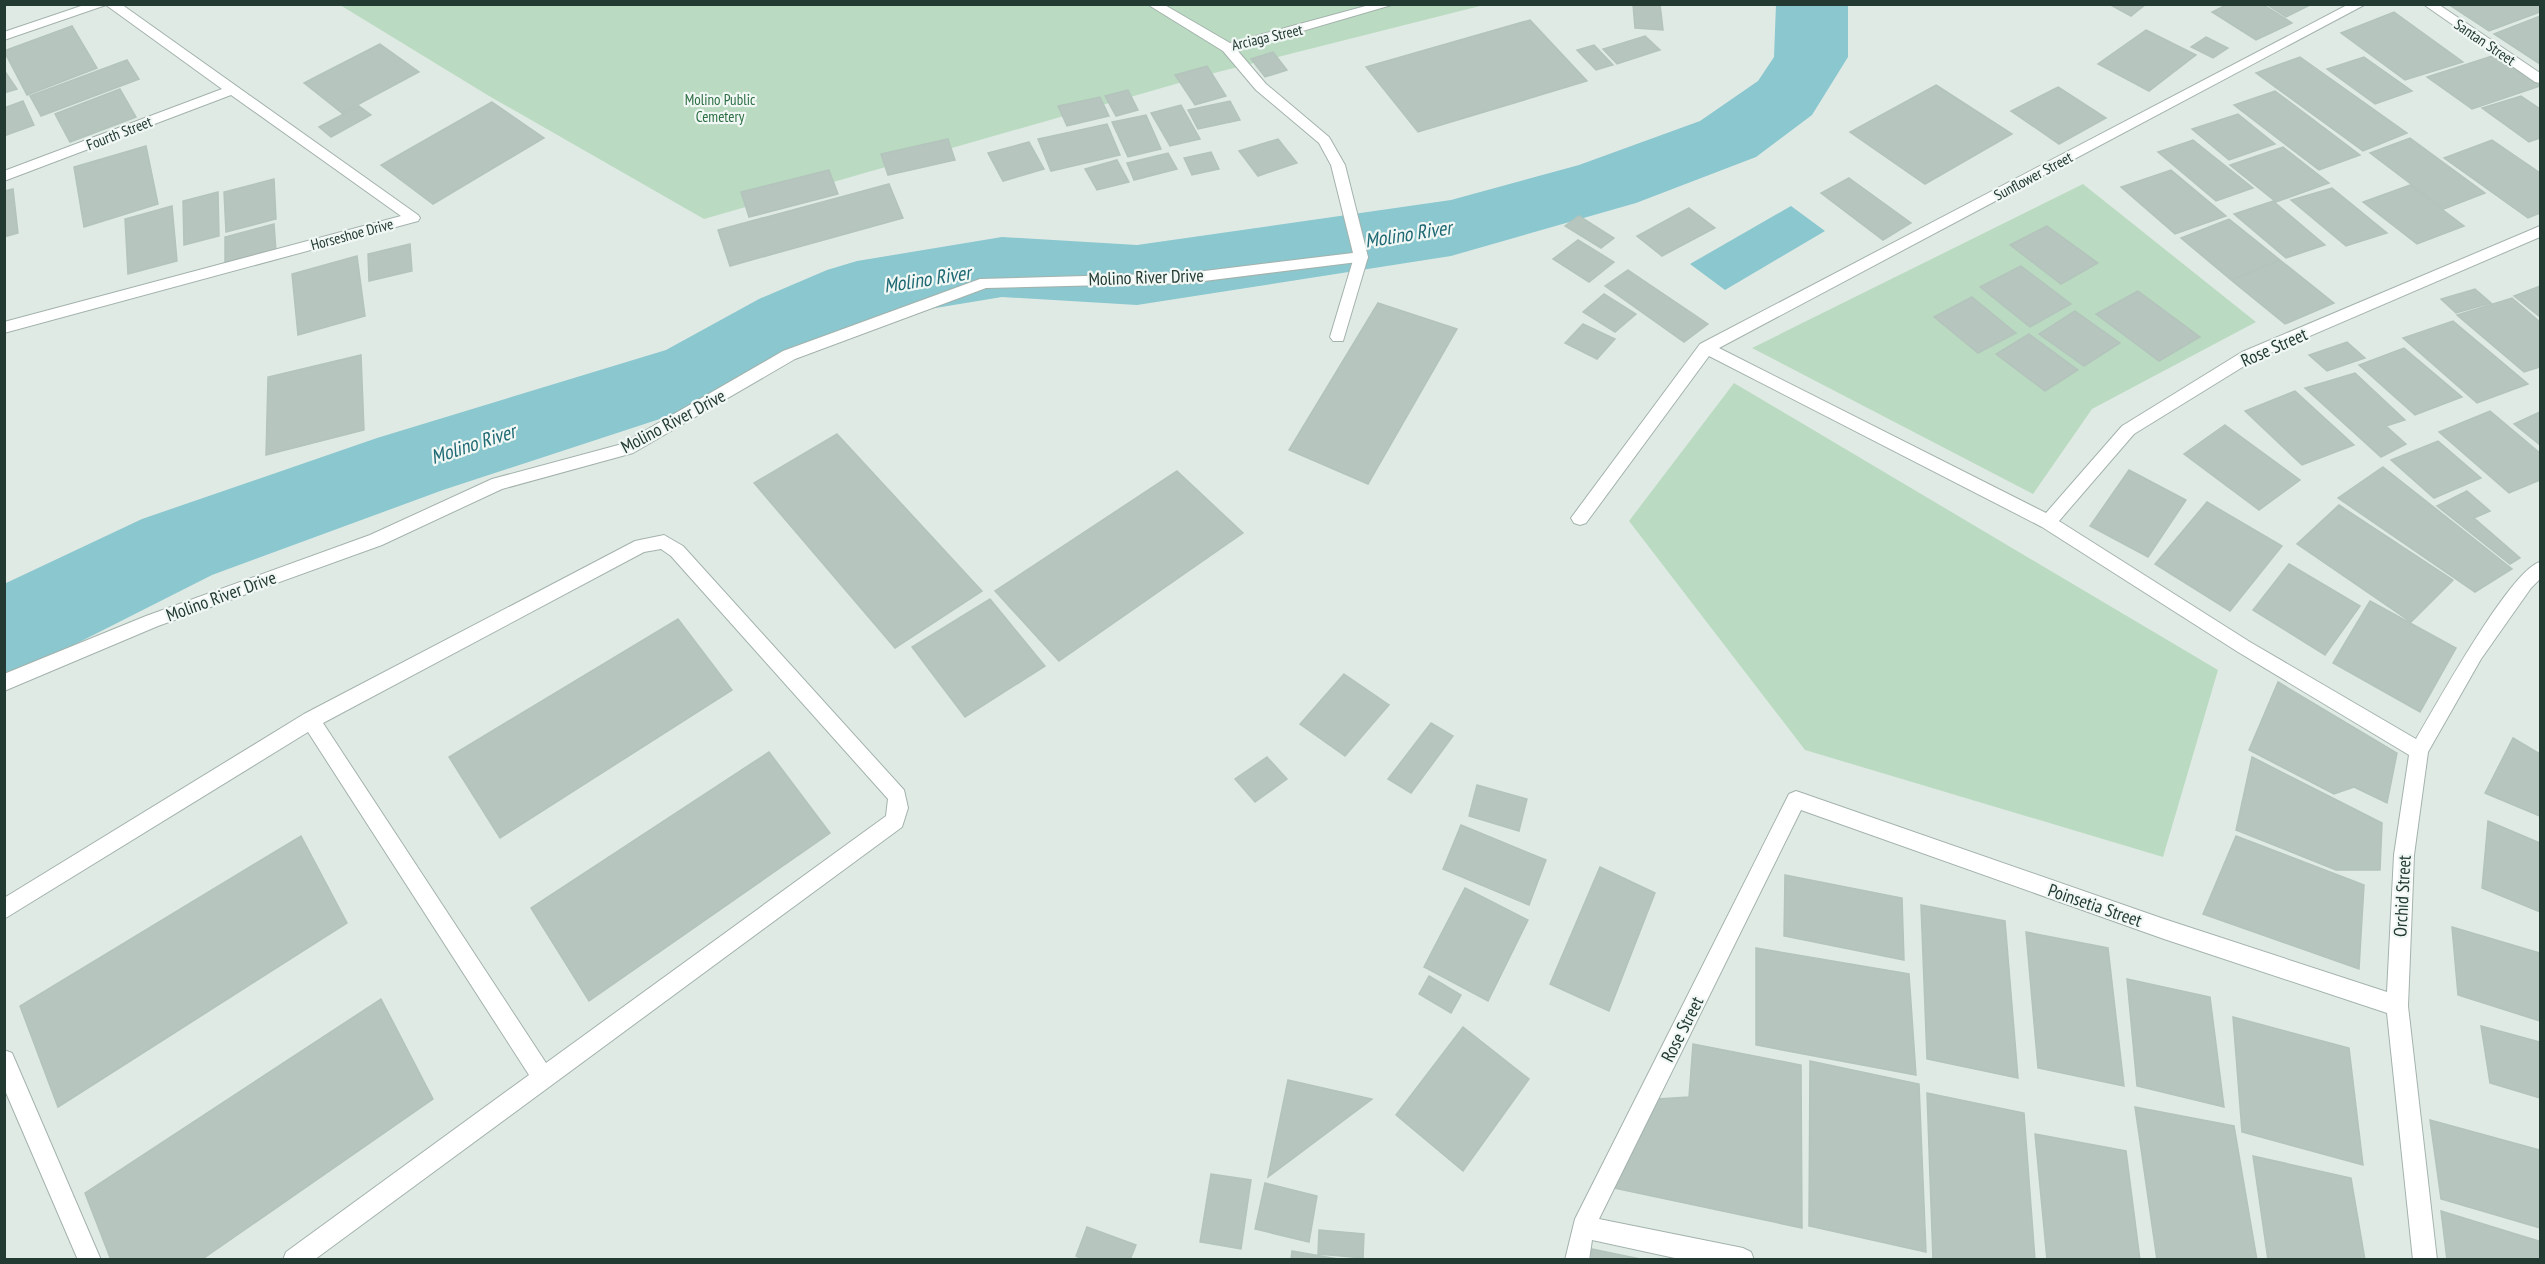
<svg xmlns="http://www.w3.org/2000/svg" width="2545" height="1264" viewBox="0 0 2545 1264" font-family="'PT Sans Narrow',sans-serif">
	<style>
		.green { fill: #badbc1 }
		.water { fill: #8ac7ce }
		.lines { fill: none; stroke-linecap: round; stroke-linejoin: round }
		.river { fill: #8ac7ce; fill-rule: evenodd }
		.building { fill: #b6c5be; stroke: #b3c4bc; stroke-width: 1.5 }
		.service-casing { stroke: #a3b2ac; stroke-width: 2 }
		.minor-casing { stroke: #a3b2ac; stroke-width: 2 }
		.service { fill: #fff; fill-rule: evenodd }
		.minor { fill: #fff; fill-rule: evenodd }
		.labels { text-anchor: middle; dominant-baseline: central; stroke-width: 4.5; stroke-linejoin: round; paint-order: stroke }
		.far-street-label { font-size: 15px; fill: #223a32; stroke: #f0f7f4 }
		.far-park-label { font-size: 15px; fill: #2d6f44; stroke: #f0f7f4 }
		.street-label { font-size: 18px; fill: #223a32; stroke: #f0f7f4 }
		.water-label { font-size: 20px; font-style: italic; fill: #1e6973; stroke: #f0f7f4 }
	</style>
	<rect width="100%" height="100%" fill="#e0eae5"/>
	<!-- green -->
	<path class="green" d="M340 5H1484L1214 73 704 219 489 96Z
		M2083 184 2256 322 2092 409 2033 494 1752 348Z
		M1734 383 2218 670 2163 857 1805 750 1629 521Z"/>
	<!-- water -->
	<path class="water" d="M1791 206 1825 231 1725 290 1690 264Z"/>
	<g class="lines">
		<!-- river -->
		<path class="river" d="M1776 4H1848V57L1812 115 1756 157 1636 203 1451 256 1137 305 1002 297 875 318 821 343 730 396 443 490 212 575 40 662 4 675V584L142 519 377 438 666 350 759 299 827 270 857 261 1002 237 1137 245 1451 200 1579 165 1700 121 1758 81 1774 57Z"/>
	</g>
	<!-- building -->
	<path class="building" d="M1633 4H1660L1663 30 1635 28Z
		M2109 4H2146L2131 16Z
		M2228 4H2262L2292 23 2256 40 2212 12Z
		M2266 4H2312L2286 17Z
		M2448 4H2537L2540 7V12L2489 31Z
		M2394 12 2463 62 2405 80 2341 33Z
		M2540 16V64L2494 34Z
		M1530 20 1587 81 1418 132 1366 67Z
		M72 26 97 68 27 95 4 51Z
		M2146 30 2196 55 2149 91 2098 64Z
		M1645 36 1660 50 1617 64 1603 49Z
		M2206 37 2228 48 2213 58 2191 47Z
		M380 44 419 72 342 113 304 83Z
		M1594 45 1613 65 1596 70 1577 50Z
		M1273 52 1287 70 1265 77 1251 59Z
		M2495 55 2540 86 2472 109 2427 77Z
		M2300 57 2407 133 2363 151 2256 73Z
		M2364 57 2412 91 2375 104 2327 69Z
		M127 60 139 79 41 116 30 96Z
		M1207 66 1226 96 1195 105 1175 75Z
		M4 70 17 89 4 93Z
		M1936 85 2012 134 1925 184 1850 132Z
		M2058 87 2106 118 2059 144 2011 111Z
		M120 89 136 117 70 142 55 114Z
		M1128 90 1138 110 1116 116 1105 96Z
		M2275 91 2360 155 2319 170 2234 105Z
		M2521 96 2540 109V138L2529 142 2482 108Z
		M1100 97 1109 116 1067 126 1058 106Z
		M23 101 34 125 4 136V108Z
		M1230 101 1240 120 1198 129 1188 110Z
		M492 102 544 138 433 204 381 165Z
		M1181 105 1200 139 1170 146 1151 113Z
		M359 106 371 115 331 137 319 127Z
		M2238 114 2275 144 2229 160 2192 129Z
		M1146 115 1161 149 1128 157 1112 122Z
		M1107 124 1120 155 1051 171 1038 139Z
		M2410 138 2485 193 2444 209 2370 153Z
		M948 139 955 160 888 175 881 154Z
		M1278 139 1297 163 1258 176 1239 151Z
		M2193 140 2253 188 2216 201 2158 152Z
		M2492 140 2540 173V213L2528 218 2444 158Z
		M1029 142 1044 169 1003 181 988 153Z
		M146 146 158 204 84 227 74 167Z
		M2283 147 2329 183 2276 202 2230 165Z
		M1211 152 1219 169 1192 175 1184 158Z
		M1168 153 1177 169 1134 180 1127 163Z
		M1117 160 1129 182 1097 190 1085 169Z
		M829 170 838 194 749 217 741 192Z
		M2171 170 2226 216 2175 234 2121 187Z
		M1849 178 1911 223 1883 240 1821 193Z
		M274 179 276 219 226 232 224 192Z
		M889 184 903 218 730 266 718 230Z
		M2410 185 2464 226 2417 244 2363 202Z
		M2332 188 2387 233 2346 246 2291 200Z
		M13 189 18 233 4 237V191Z
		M218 192 219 236 184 245 183 201Z
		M2273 201 2325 245 2286 258 2234 214Z
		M172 206 177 261 128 274 125 219Z
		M1689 208 1715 228 1662 256 1637 236Z
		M1579 216 1614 238 1601 248 1565 226Z
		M2229 219 2280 260 2231 280 2181 238Z
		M274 224 276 251 225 264V237Z
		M2047 226 2098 263 2061 284 2010 245Z
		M1578 240 1614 262 1589 282 1553 259Z
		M410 244 412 271 369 281 368 254Z
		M357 256 365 316 298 335 292 274Z
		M2280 260 2334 303 2285 324 2231 280Z
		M2021 266 2071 304 2030 327 1980 287Z
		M1628 270 1708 324 1684 342 1605 286Z
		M2540 286V317L2514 296Z
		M2475 289 2491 303 2456 313 2441 299Z
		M2138 291 2200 337 2159 361 2096 314Z
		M1604 294 1636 314 1615 332 1583 312Z
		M1972 297 2016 333 1978 353 1934 317Z
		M2512 298 2540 322V367L2524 372 2457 315Z
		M1378 303 1457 329 1368 484 1289 450Z
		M2075 311 2120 343 2084 366 2039 334Z
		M2453 321 2528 384 2477 403 2403 338Z
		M1583 324 1615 339 1597 359 1565 343Z
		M2029 334 2078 370 2045 391 1996 354Z
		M2347 342 2365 358 2327 371 2309 355Z
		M2404 348 2462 397 2415 415 2359 365Z
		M361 355 364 430 266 455 268 377Z
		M2355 373 2405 420 2386 426 2406 444 2381 457 2305 388Z
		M2295 391 2354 445 2302 465 2245 411Z
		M2490 411 2540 453V480L2509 493 2439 432Z
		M2540 412V445L2514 424Z
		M2225 425 2300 480 2259 510 2184 454Z
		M837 434 982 591 895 648 754 483Z
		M2438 441 2481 478 2434 498 2391 460Z
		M2383 467 2512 569 2475 592 2338 498Z
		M2129 470 2186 500 2148 557 2090 526Z
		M1177 471 1243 533 1059 661 995 591Z
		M2467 491 2490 511 2474 518 2520 558 2510 564 2437 506Z
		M2207 502 2282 546 2230 611 2155 564Z
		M2339 505 2453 580 2411 622 2297 544Z
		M2289 564 2360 606 2325 655 2253 610Z
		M990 599 1045 666 965 717 912 647Z
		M2370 601 2456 648 2420 712 2333 663Z
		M678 619 732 690 500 838 449 757Z
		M1344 674 1389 705 1345 756 1300 724Z
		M2278 682 2397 753 2387 803 2354 787 2334 794 2249 750Z
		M1431 723 1453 736 1411 793 1388 779Z
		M2513 738 2540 754V816L2485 793Z
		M769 752 830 833 589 1001 531 908Z
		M1267 757 1287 779 1255 802 1235 779Z
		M2252 757 2382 823 2380 870H2336L2236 830Z
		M1477 785 1527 799 1519 831 1469 816Z
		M2488 821 2540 843V912L2482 888Z
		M1461 825 1546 860 1529 905 1443 869Z
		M301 836 347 923 58 1107 20 1006Z
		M2236 836 2364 885 2359 969 2203 914Z
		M1600 867 1655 893 1609 1011 1550 984Z
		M1785 875 1902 898 1904 960 1784 936Z
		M1465 888 1528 920 1488 1001 1424 967Z
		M1921 905 2005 921 2018 1078 1927 1059Z
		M2452 927 2540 953V1021L2458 995Z
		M2026 932 2108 948 2124 1086 2038 1068Z
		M1756 948 1909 974 1916 1075 1756 1045Z
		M1429 976 1461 995 1451 1013 1419 994Z
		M2127 979 2210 997 2224 1107 2137 1086Z
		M381 999 433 1099 201 1260H111L85 1193Z
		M2233 1017 2349 1048 2363 1165 2242 1132Z
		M2481 1026 2540 1042V1098L2490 1083Z
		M1463 1027 1529 1079 1463 1171 1396 1115Z
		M1693 1044 1801 1065 1802 1228 1614 1188 1658 1099 1689 1097Z
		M1810 1061 1919 1084 1926 1252 1809 1226Z
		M1288 1080 1372 1099 1268 1177Z
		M1927 1093 2024 1113 2035 1260H1933Z
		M2135 1107 2234 1126 2257 1260H2157Z
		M2430 1120 2540 1150V1228L2441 1199Z
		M2035 1134 2126 1151 2140 1260H2047Z
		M2253 1156 2351 1178 2365 1260H2268Z
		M1211 1174 1251 1180 1241 1249 1200 1242Z
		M1265 1183 1317 1196 1309 1242 1255 1229Z
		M2441 1211 2539 1241 2540 1260H2447Z
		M1087 1227 1136 1245 1130 1260H1085L1076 1256Z
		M1319 1230 1364 1234 1363 1258 1318 1254Z
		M1592 1249 1645 1260H1591Z
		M1292 1251 1344 1260H1291Z"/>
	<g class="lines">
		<defs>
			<path id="service" d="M1147 4H1163L1230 43 1373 4H1395L1237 50 1266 84 1329 137 1345 165 1368 257 1343 341H1333L1330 337 1354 257 1331 165 1319 143 1256 90 1223 51Z
				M664 535 683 546 904 790 908 808 902 827 314 1260H283L286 1252 529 1075 308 732 4 919V898L304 714 635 541ZM661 549 671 556 888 799 886 816 546 1063 323 723 644 552Z
				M4 1050 12 1053 101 1260H78L4 1088Z"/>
			<path id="minor" d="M87 4H121L418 215 420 218 418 221 4 333V322L401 216 231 95 4 181V171L222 89 106 5 4 40V32Z
				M2349 4H2366L1719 348 2046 513 2122 426 2242 352 2540 226V237L2254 360 2134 434 2059 521 2250 642 2416 739C2435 707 2510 570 2540 562V579L2531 588 2481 659 2428 752 2414 855 2408 1006 2437 1260H2413L2387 1013 2164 939 1801 810 1599 1219 1743 1248 1751 1252 1754 1260H1684L1592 1240 1589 1260H1565L1575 1219 1789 794 1796 791 2164 919 2387 992 2394 855 2409 755 2238 652 2042 527 1709 356 1586 523 1580 525 1574 523 1571 518 1700 344Z
				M2423 4H2438L2540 73V83L2535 82Z
				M1361 252 1368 257 1366 261 1188 283 986 288 795 359 633 453 502 489 382 545 158 626 4 691V674L146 616 370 535 492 479 622 444 783 351 980 279 1188 273Z"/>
		</defs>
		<!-- service casing -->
		<use href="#service" class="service-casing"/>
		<!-- minor casing -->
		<use href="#minor" class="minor-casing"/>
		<!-- service -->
		<use href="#service" class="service"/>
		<!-- minor -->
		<use href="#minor" class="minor"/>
	</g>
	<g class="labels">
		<!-- far-street labels -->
		<g class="far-street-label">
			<text transform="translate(1267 37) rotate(-13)">Arciaga Street</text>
			<text transform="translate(2485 42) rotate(34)">Santan Street</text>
			<text transform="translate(119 133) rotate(-21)">Fourth Street</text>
			<text transform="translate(2033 176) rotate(-28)">Sunflower Street</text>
			<text transform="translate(352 234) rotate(-15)">Horseshoe Drive</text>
		</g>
		<!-- far-park labels -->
		<g class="far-park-label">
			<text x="720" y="99">Molino Public<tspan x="720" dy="17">Cemetery</tspan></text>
		</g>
		<!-- street labels -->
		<g class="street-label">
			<text transform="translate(1146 277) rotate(-2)">Molino River Drive</text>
			<text transform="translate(2274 347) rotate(-24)">Rose Street</text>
			<text transform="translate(673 421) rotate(-28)">Molino River Drive</text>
			<text transform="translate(221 596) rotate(-20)">Molino River Drive</text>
			<text transform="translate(2402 896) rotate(-87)">Orchid Street</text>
			<text transform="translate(2095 905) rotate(19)">Poinsetia Street</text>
			<text transform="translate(1682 1029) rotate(-63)">Rose Street</text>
		</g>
		<!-- water labels -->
		<g class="water-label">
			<text transform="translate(1408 234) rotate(-9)">Molino River</text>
			<text transform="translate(927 279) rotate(-9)">Molino River</text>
			<text transform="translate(473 444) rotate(-18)">Molino River</text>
		</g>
	</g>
	<!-- border -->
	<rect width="2545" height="1264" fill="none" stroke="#223a32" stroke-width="12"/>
</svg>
